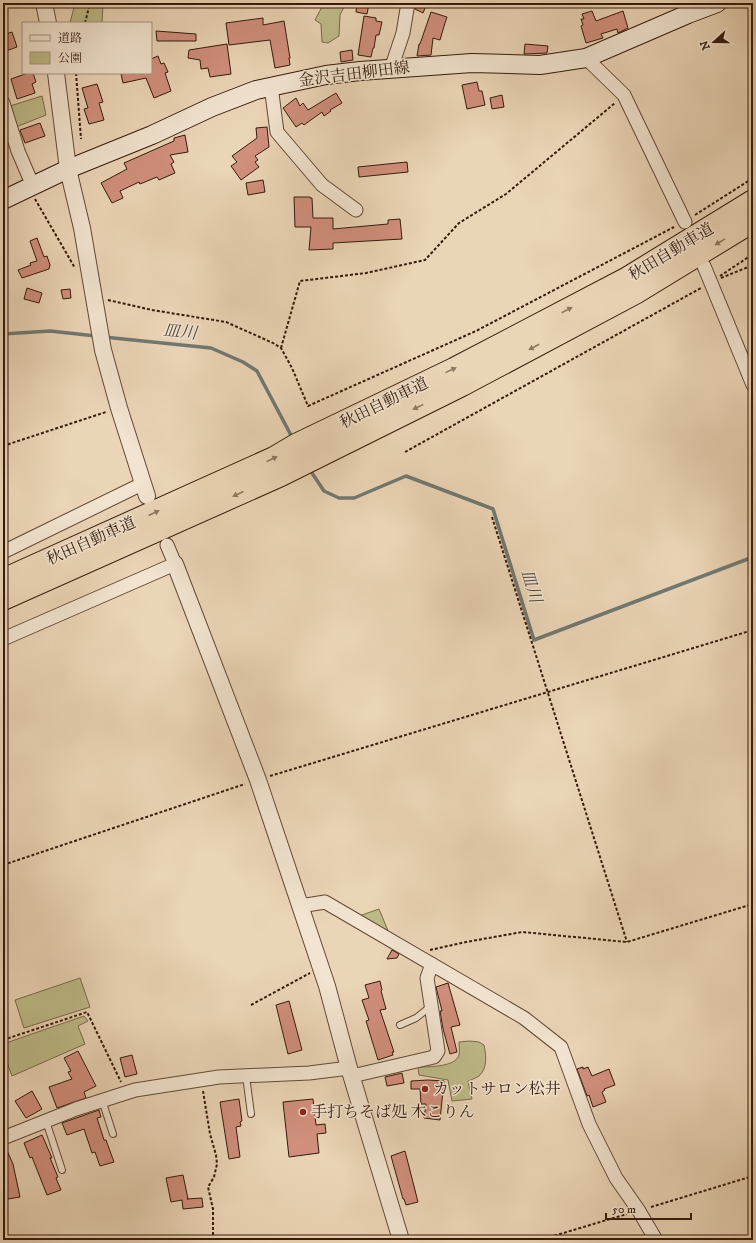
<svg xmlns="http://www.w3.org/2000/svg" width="756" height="1243" viewBox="0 0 756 1243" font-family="'IM FELL DW Pica','Noto Serif JP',serif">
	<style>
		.green { fill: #bebb89; stroke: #7a6a4a }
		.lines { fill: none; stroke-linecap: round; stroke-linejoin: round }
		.stream { stroke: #717871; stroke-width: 3.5 }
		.building { fill: #d18f7d; stroke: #36190b }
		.service-casing { stroke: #634836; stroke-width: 8 }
		.minor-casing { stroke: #634836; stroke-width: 15 }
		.tertiary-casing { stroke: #634836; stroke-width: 18 }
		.secondary-casing { stroke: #36190b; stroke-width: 20 }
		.motorway-casing { stroke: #36190b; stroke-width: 24 }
		.path { stroke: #36190b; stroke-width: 2; stroke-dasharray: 3 2; stroke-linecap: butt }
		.service { stroke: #f2e4d0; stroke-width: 6 }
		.minor { stroke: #f2e4d0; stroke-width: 13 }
		.tertiary { stroke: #f2e4d0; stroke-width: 16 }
		.secondary { stroke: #f2e4d0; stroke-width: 18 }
		.motorway { stroke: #ebd5b7; stroke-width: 22 }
		.oneway { fill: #907761 }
		.poi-dot { fill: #8f2418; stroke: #f2e4d0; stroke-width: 1.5 }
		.labels { text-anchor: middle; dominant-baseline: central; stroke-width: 3; stroke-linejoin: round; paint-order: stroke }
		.street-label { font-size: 16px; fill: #36190b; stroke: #f2e4d0 }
		.poi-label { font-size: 16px; fill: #36190b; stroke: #f2e4d0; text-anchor: start }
		.water-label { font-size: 17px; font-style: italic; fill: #54483e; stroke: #f2e4d0 }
	</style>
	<rect width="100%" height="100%" fill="#ebd5b7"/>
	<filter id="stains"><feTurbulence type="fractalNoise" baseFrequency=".005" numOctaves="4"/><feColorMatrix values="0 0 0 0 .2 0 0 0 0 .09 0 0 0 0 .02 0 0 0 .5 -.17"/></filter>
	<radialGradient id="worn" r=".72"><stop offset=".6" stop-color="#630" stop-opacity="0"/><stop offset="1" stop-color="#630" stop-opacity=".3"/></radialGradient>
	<!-- green -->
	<path class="green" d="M75 3H103L102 23H70Z
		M324 3H346L340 15 339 36 328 43 322 42 321 24 315 20Z
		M42 96 46 115 16 127 10 106Z
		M379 909 389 933 359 916Z
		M80 978 90 1007 24 1028 15 1000Z
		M84 1016 88 1021 78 1026 85 1044 12 1076 3 1052V1044Z
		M470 1041 479 1042 484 1045C486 1055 488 1068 479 1076 476 1078 471 1080 468 1081L472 1099 452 1101 448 1080 419 1075 418 1067C428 1067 456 1067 459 1055 460 1051 459 1046 459 1042Z"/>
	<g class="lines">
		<!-- stream -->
		<path class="stream" d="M3 334 50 331 96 336
			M104 337 211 348 243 362 257 371 293 439
			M312 473 324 491 339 498H354L406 476 493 509 534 640 753 557"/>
	</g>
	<!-- building -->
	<path class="building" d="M357 3 369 4 367 14 356 12Z
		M416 3H427L423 13 415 9Z
		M592 11 596 21 623 11 628 28 618 33 617 29 601 34 603 38 586 43 581 26 583 25 581 19H584L582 14Z
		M431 12 447 17 445 23 440 40 433 38 431 55 417 56 419 44H420Z
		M364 16 376 18V21L382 22 379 35H376L374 48H373L371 57 358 55Z
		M263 18V25L284 21 290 58H289L290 65 275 68 270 40 229 45 226 23Z
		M156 31 196 34V41H157Z
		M12 32 17 47 3 52V35Z
		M227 44 231 74 210 77 208 68 201 69 200 60 188 58 189 50Z
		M525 44 548 46 547 53 524 54Z
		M352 50 353 60 341 62 340 52Z
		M158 56 161 64 164 63 168 72 165 73 171 91 154 98 146 78 123 83 121 74 127 73H151V59Z
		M28 73H33L36 82 32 84 35 93 17 99 11 79Z
		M477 82 479 91H482L485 105 467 109 462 85Z
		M97 84 103 102 99 103 104 120 89 124 84 109 88 108 82 88Z
		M336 93 342 103 330 110 331 111 324 116 322 112 304 125 302 123 296 127 283 108 296 98 300 106 303 103 308 110Z
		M502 95 504 107 492 109 490 98Z
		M40 123 45 136 25 143 20 130Z
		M267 127 269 147 255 156 258 160 255 162 259 167 241 180 231 166 237 162 232 156 257 138 256 128Z
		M185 135 188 152 170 155 174 162 171 164 175 173 159 180 157 177 140 184 139 182 120 191 123 198 112 203 101 183 127 169 124 163 174 141V138Z
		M407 162 408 172 359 177 358 167Z
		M263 180 265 192 248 195 246 183Z
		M294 197H310V198H312L313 218H333V229L388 224V220L400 219 402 239 333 243V249L309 250 311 227H295Z
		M37 238 44 257 47 256 50 265 49 269 22 278 18 270 31 265 30 263 37 261 30 241Z
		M27 288 42 293 39 303 24 299Z
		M70 289 71 298 63 299 61 290Z
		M392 950 399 954 397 958 387 959Z
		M380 981 382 990 381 991 386 1009 380 1010 394 1052H392L393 1055 378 1060 366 1021 369 1020 362 1000 369 998 365 985Z
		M448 983 460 1025 451 1027 457 1052 450 1054 443 1029 440 1011H442L436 987Z
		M289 1001 302 1050 288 1054 276 1005Z
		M78 1051 96 1086 84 1092 86 1098 57 1108 49 1087 72 1079 68 1072 71 1071 64 1058Z
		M132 1055 137 1074 125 1077 120 1058Z
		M583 1067V1069L588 1067 592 1076 609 1069 615 1085 604 1089 605 1090 602 1092 606 1102 593 1107 589 1095 587 1096 577 1069Z
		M402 1073 404 1083 387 1086 385 1077Z
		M428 1080 444 1081 440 1120 424 1118 426 1104H421L420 1089H411V1081Z
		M32 1091 42 1109 26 1118 15 1101Z
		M239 1099 242 1121 240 1122 241 1126 236 1127 240 1157 229 1159 220 1102Z
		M313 1099 316 1125 325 1124 326 1133 317 1134 319 1153 289 1157 283 1102Z
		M99 1110 101 1117 97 1118 104 1140H106L114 1162 100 1166 95 1152 92 1153 84 1129 67 1135 62 1123Z
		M42 1135 52 1158H50L58 1177 56 1178 61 1190 47 1195 32 1157 30 1158 24 1143Z
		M3 1146H5L13 1164 20 1197 8 1199 7 1195H3Z
		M405 1151 418 1202 406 1205 404 1199H403L391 1156Z
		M183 1175 188 1199H187L202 1198 203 1207 183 1209 182 1200 171 1202 166 1178Z"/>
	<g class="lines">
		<defs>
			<path id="service" d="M400 1025 416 1018 431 1006
				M246 1076 251 1114
				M102 1100 113 1134
				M46 1121 62 1170"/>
			<path id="minor" d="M586 58 624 95 685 222
				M391 69 403 33 408 3
				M271 86 277 132 322 185 356 210
				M3 103 18 151 33 186
				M704 266 753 385
				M3 552 142 484
				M3 639 175 564 167 545
				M300 906 325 902 524 1018 561 1047 589 1124 616 1178 639 1211 656 1240
				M352 1076 434 1057 438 1051 427 978 432 964
				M3 1138 76 1109 135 1090 219 1077 309 1073 349 1068"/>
			<path id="tertiary" d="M44 3 48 23
				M56 73 68 169 82 228 103 350 119 408 147 496
				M175 564 258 780 327 986 349 1068 401 1240"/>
			<path id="secondary" d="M3 200 68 169 152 135 212 107 256 90 326 75 360 71 472 63 540 65 586 58 688 14 717 3"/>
			<path id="motorway" d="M3 580 274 458 296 445 454 369 626 279 753 201
				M3 599 281 475 462 385 635 293 753 221"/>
		</defs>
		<!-- service casing -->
		<use href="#service" class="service-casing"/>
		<!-- minor casing -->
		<use href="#minor" class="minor-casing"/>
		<!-- tertiary casing -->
		<use href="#tertiary" class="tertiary-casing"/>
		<!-- secondary casing -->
		<use href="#secondary" class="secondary-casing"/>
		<!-- motorway casing -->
		<use href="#motorway" class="motorway-casing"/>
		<!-- path -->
		<path class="path" d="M85 23 90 3
			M76 73 81 139
			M35 199 75 268
			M695 215 753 178
			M720 276 753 254
			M721 278 753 265
			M108 300 152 310 226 322 273 343 281 348 292 368 308 406 476 331 674 227
			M281 348 300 281 366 273 425 260 459 223 506 194 615 103
			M3 446 106 412
			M405 452 701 288
			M492 517 627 942
			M270 776 753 630
			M3 865 245 784
			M430 950 466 942 522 932 627 942 753 904
			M251 1005 310 973
			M3 1040 87 1012 121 1082
			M203 1091 210 1134 216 1155 217 1164 214 1177 208 1187 213 1209V1240
			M651 1207 753 1176
			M540 1240 627 1214"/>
		<!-- service -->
		<use href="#service" class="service"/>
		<!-- minor -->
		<use href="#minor" class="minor"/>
		<!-- tertiary -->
		<use href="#tertiary" class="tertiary"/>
		<!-- secondary -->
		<use href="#secondary" class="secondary"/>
		<!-- motorway -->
		<use href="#motorway" class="motorway"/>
	</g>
	<!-- one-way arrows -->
	<defs><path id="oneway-solid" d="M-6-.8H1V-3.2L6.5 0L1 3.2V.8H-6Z"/></defs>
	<g class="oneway">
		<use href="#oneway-solid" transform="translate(720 242) rotate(149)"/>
		<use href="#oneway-solid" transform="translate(567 310) rotate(-28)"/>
		<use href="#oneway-solid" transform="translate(534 347) rotate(152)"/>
		<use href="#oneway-solid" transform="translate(451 370) rotate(-26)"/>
		<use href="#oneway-solid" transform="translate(418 407) rotate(154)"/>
		<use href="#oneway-solid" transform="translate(272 459) rotate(-26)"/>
		<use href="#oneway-solid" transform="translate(238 494) rotate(156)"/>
		<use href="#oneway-solid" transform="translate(154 513) rotate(-24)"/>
	</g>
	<!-- markers -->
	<g class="poi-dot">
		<circle cx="425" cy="1089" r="4"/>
		<circle cx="303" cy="1112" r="4"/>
	</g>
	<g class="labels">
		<!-- street labels -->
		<g class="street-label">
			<text transform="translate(354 74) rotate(-7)">金沢吉田柳田線</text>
			<text transform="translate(671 252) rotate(-31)">秋田自動車道</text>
			<text transform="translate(384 403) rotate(-26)">秋田自動車道</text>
			<text transform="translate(91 541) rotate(-24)">秋田自動車道</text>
		</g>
		<!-- poi labels -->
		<g class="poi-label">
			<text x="433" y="1089">カットサロン松井</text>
			<text x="311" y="1112">手打ちそば処 木こりん</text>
		</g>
		<!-- water labels -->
		<g class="water-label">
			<text transform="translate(180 332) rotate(6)">皿川</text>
			<text transform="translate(531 586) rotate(73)">皿川</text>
		</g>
	</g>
	<!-- margin -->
	<rect width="756" height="1243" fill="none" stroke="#ebd5b7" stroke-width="16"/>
	<rect x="4" y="4" width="748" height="1235" fill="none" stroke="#36190b" stroke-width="2"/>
	<rect x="8" y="8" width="740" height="1227" fill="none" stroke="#36190b"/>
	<!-- legend -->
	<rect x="22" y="22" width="130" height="52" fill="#f2e4d0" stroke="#a79381"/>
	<rect x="30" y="35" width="20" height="6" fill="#f2e4d0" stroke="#a79381"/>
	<text x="58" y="42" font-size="12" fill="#36190b">道路</text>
	<rect x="30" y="52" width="20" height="12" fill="#bebb89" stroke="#a79381"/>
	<text x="58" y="62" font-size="12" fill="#36190b">公園</text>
	<!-- north arrow -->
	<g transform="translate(714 42) rotate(249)" stroke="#f2e4d0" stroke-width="3" paint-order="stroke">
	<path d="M0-3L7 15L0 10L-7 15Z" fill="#36190b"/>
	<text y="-6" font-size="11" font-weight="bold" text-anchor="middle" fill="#36190b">N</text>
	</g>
	<!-- scale -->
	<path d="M606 1213v6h85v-6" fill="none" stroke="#36190b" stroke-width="2"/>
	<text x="612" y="1213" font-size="12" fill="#36190b" stroke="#f2e4d0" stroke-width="3" paint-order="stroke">50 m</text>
	<rect width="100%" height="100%" filter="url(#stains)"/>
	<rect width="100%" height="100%" fill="url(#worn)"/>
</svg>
